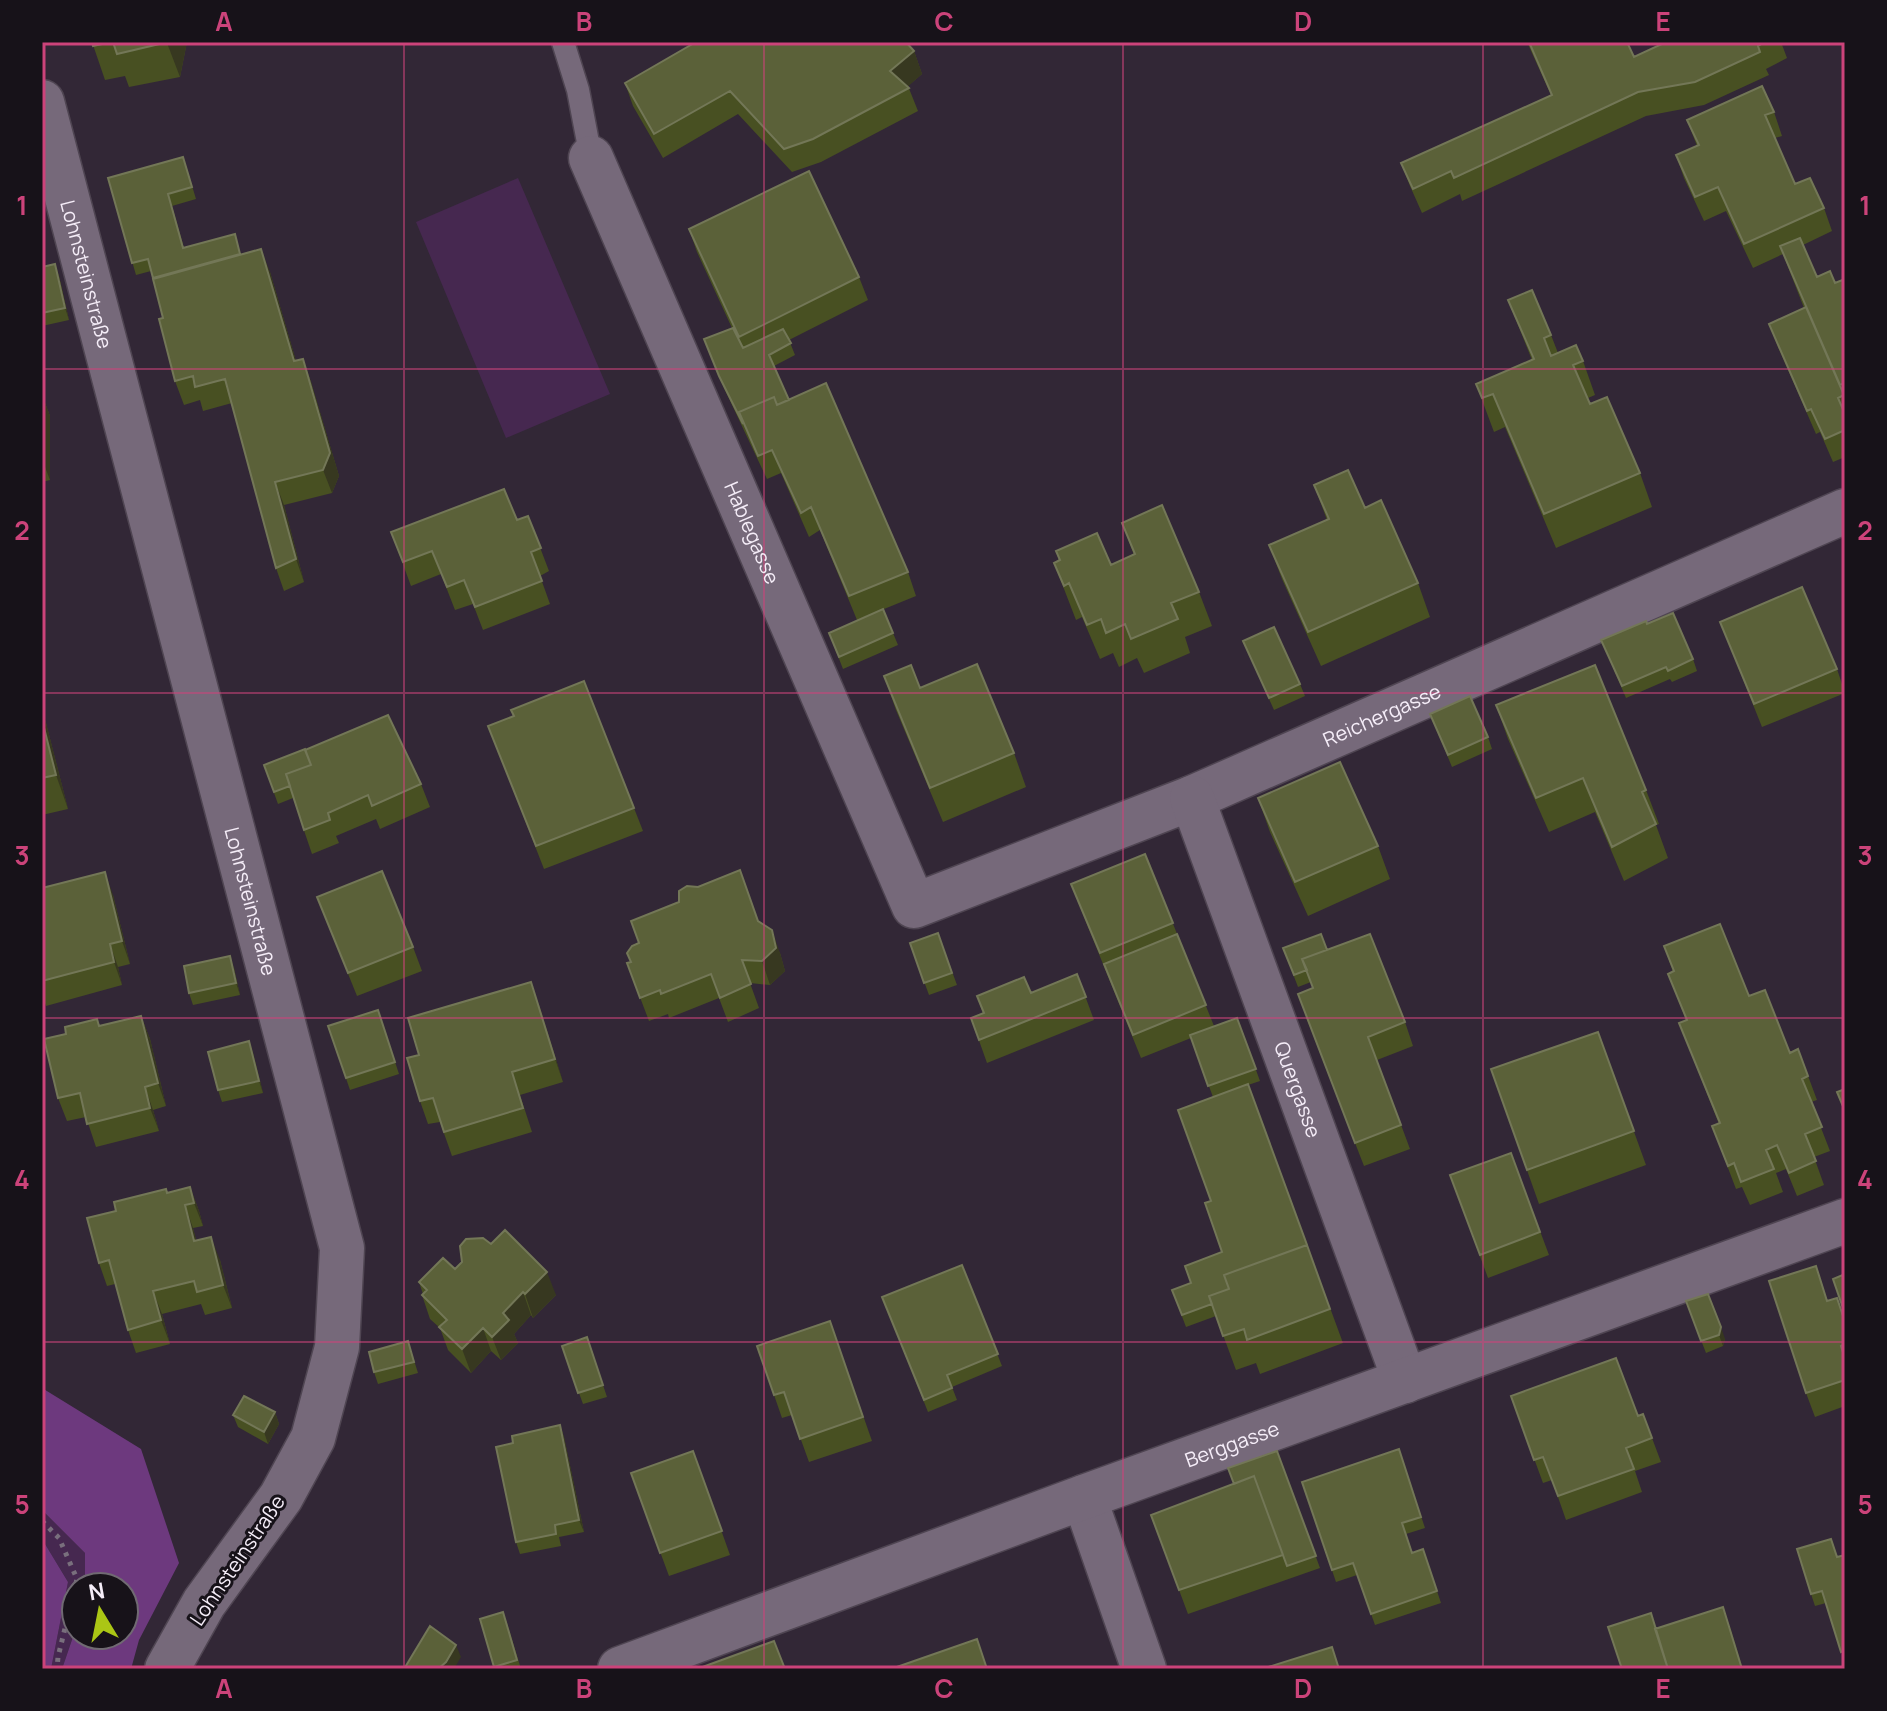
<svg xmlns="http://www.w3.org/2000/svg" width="1887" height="1711" viewBox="0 0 1887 1711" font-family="Manrope,sans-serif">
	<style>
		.green { fill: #462850 }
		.forest { fill: #6d397e }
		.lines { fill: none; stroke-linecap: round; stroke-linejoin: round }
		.service-casing { stroke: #4f4552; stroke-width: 25 }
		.minor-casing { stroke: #4f4552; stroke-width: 47 }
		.path { stroke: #796f7d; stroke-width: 5; stroke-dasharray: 4 6; stroke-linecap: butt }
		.service { stroke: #76697a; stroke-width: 22 }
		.minor { stroke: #76697a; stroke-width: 44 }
		.wall { fill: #485022 }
		.shaded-wall { fill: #373820 }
		.building { fill: #5b6139; stroke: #737757; stroke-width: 2 }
		.grid { fill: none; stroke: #cc437a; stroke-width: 2; stroke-opacity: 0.55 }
		.labels { text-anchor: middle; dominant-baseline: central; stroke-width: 6; stroke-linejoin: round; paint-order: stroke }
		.street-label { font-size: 20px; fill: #f5edf8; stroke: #171219 }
		.neatline { fill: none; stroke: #cc437a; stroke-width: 3 }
		.grid-label { font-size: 26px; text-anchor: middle; font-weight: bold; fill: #cc437a }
	</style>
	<rect width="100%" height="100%" fill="#322736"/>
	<!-- green -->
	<path class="green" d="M518 178 610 394 506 438 416 222Z
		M42 1510 85 1553V1587H76V1628L62 1669H51L68 1582 42 1539Z"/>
	<!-- forest -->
	<path class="forest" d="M42 1388 141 1449 179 1563 139 1640 131 1669H62L76 1628V1635H124V1587H85V1553L42 1510Z
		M42 1539 68 1582 51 1669H42Z"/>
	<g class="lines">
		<defs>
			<path id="service" d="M563 42 578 90 591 158"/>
			<g id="minor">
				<path id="s1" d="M42 102 342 1248 337 1347 313 1438 281 1497 204 1603 167 1669"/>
				<path id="s2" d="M591 158 914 906 1192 798 1845 511"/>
				<path id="s3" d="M1192 798 1405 1381"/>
				<path d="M1084 1497 1144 1669"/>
				<path id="s4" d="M620 1669 1084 1497 1845 1221"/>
			</g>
		</defs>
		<!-- service casing -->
		<use href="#service" class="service-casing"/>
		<!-- minor casing -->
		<use href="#minor" class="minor-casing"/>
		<!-- path -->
		<path class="path" d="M42 1521 59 1538 77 1579 58 1657 57 1669"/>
		<!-- service -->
		<use href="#service" class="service"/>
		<!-- minor -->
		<use href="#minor" class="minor"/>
	</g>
	<!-- wall -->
	<path class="wall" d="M92 42H187L180 77 129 87 125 76 105 80Z
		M1527 42H1627L1634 57 1666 42H1781L1787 58 1766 69 1769 75 1704 105 1646 116 1462 201 1460 194 1422 213 1410 186 1401 163 1551 95Z
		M914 51 922 74 908 86 918 111 821 162 792 172 738 114 663 158 633 106 625 83Z
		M1774 112 1782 136 1775 138 1795 184 1824 208 1832 231 1803 245 1817 277 1835 283 1845 279V457L1833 462 1820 432 1816 434 1778 347 1769 324 1804 308 1783 254 1753 268 1726 211 1704 221 1684 178 1676 155 1697 146 1687 120Z
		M187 169 196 199 172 206 184 248 241 254 270 272 296 361 303 359 311 382 339 476 332 493 284 505 304 582 284 591 276 568 232 403 203 411 200 400 184 405 175 381 163 318 151 271 136 275 108 178Z
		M689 229 859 277 868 300 789 340 795 355 774 366 789 400 908 572 916 596 857 620 820 530 809 537 781 473 767 479 724 388 704 339 732 328 697 252Z
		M55 264 59 276 69 320 42 326V267Z
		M1508 300 1551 335 1558 353 1583 361 1595 395 1588 398 1590 404 1640 473 1652 507 1556 548 1505 427 1494 432 1476 384 1532 360Z
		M42 395 50 416V480L42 482Z
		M1314 485 1365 508 1418 583 1430 617 1321 666 1282 579 1269 545 1327 520Z
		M528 516 549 571 540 576 550 604 483 630 473 604 455 610 441 574 411 586 391 532 517 520Z
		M1122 523 1199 592 1212 626 1185 637 1190 653 1144 673 1137 658 1119 667 1113 653 1100 659 1082 617 1076 620 1054 563 1059 561 1056 551 1111 565 1134 555Z
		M1720 622 1837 669 1845 693 1762 727Z
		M1647 624 1693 659 1697 671 1672 682 1670 679 1626 698 1601 640Z
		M829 633H893L898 645 843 669Z
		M1243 641 1300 684 1305 696 1274 710Z
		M884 676 920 688 1014 753 1026 787 943 822 896 710Z
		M1496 705 1646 790 1659 824 1656 825 1668 858 1624 881 1595 812 1549 832 1508 739Z
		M42 710 46 723 68 809 42 815Z
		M1430 714 1488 737 1492 749 1452 767Z
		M488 726 634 808 643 831 544 869Z
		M264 765 421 784 430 807 380 829 376 819 336 836 339 843 312 854 293 798 278 804Z
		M1258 798 1378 846 1390 879 1308 916 1270 832Z
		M1145 854 1214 1026 1237 1018 1260 1081 1248 1085 1343 1343 1260 1374 1256 1363 1236 1370 1216 1316 1186 1327 1172 1290 1191 1283 1222 1252 1211 1201 1213 1097 1191 1038 1141 1058 1084 917 1071 884Z
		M42 888 113 895 130 964 118 967 122 985 46 1006 42 995Z
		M317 897 413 947 422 971 357 996Z
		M758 921 780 953 785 971 770 985 750 983 759 1008 728 1022 719 998 669 1018 668 1014 649 1021 627 963Z
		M938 933 957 985 929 995 910 943Z
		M1664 946 1749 996 1790 1053 1798 1049 1817 1100 1811 1102 1830 1151 1814 1157 1824 1185 1797 1196 1786 1169 1776 1173 1783 1192 1750 1205 1742 1187 1736 1189 1712 1126 1719 1124 1679 1023 1686 1020 1668 974 1673 972Z
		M1283 948 1327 950 1405 1022 1413 1046 1377 1060 1410 1149 1364 1166 1306 1017 1313 988 1311 982 1298 987Z
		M234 968 240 995 193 1005 189 993Z
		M1077 974 1094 1020 987 1063 971 1018 983 1014 977 996 1031 993Z
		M539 1005 563 1082 520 1095 532 1132 452 1156 440 1122 428 1124 420 1101 419 1055Z
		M378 1010 399 1074 350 1090 328 1026Z
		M141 1016 150 1039 166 1106 153 1110 159 1131 96 1147 86 1117 67 1121 58 1098 100 1026Z
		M1598 1032 1646 1165 1539 1204 1491 1069Z
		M249 1041 253 1053 263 1093 222 1102 218 1090Z
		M1511 1153 1549 1255 1488 1278 1450 1175Z
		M190 1187 199 1211 203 1226 193 1228 196 1240 220 1260 232 1308 205 1315 201 1304 162 1314 170 1344 136 1353 128 1330 115 1284 107 1286 99 1263 116 1211 167 1193Z
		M962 1265 1002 1366 952 1387 957 1400 928 1412 882 1297Z
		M455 1269 556 1295 533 1318 531 1315 514 1334 518 1343 501 1360 491 1351 471 1373 448 1350 440 1328 430 1319 422 1295 423 1294 419 1282Z
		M1686 1301 1725 1339 1723 1346 1706 1353Z
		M1828 1301 1845 1321V1406L1815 1417 1806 1393Z
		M830 1321 872 1441 809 1462 792 1415 782 1418 774 1395Z
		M587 1337 607 1397 583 1404 562 1346Z
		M408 1341 418 1373 378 1384 374 1372Z
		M1511 1396 1638 1416 1643 1414 1661 1462 1635 1471 1642 1492 1566 1520 1552 1480 1543 1483Z
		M275 1412 279 1424 268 1444 238 1427 233 1415Z
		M560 1425 564 1437 584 1532 559 1537 561 1546 520 1554 516 1542 513 1443Z
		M1399 1449 1425 1528 1406 1534 1412 1553 1423 1549 1441 1603 1375 1625 1357 1575 1336 1582 1302 1482Z
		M693 1451 730 1555 669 1576 631 1473Z
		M1277 1451 1320 1568 1188 1614 1151 1515 1234 1484Z
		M1845 1555V1662L1826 1603 1815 1606 1811 1594 1838 1557Z
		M503 1612 507 1623 521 1669H494L480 1619Z"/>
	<!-- shaded-wall -->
	<path class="shaded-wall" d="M168 42H187L180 77 167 43Z
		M914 51 922 74 899 94 890 71Z
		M261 249 270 272 303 385 294 361Z
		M55 264 59 276 69 320 65 308Z
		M303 359 311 382 339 476 332 493 323 470Z
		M42 395 50 416V480L42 459Z
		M275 482 284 505 304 582 296 559Z
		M42 710 46 723 68 809 56 775 42 720Z
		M105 872 113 895 130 964 122 941Z
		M772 930 780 953 785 971 770 985 762 961Z
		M110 944 118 967 122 985 114 962Z
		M230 956 234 968 240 995 236 983Z
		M531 982 539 1005 563 1082 555 1059Z
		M141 1016 150 1039 166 1106 158 1083Z
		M249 1041 253 1053 263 1093 259 1081Z
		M145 1087 153 1110 159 1131 150 1108Z
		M190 1187 199 1211 203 1226 194 1203Z
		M185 1205 193 1228 203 1264 194 1241Z
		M211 1237 220 1260 232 1308 223 1285Z
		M547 1272 556 1295 533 1318 525 1294Z
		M153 1291 162 1314 170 1344 161 1320Z
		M523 1292 531 1315 514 1334 518 1343 501 1360 492 1337 503 1313Z
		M1721 1327 1725 1339 1723 1346 1719 1335Z
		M483 1328 491 1351 471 1373 462 1349Z
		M275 1412 279 1424 268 1444 264 1432Z
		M560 1425 564 1437 584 1532 579 1520Z
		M1723 1607 1731 1630 1743 1669H1742Z
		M456 1645 461 1657 454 1669H438Z"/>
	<!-- building -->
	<path class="building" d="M92 42H111L93 46Z
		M113 42H168L117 54Z
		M696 42H906L914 51 890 71 909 88 813 139 784 149 730 91 654 134 625 83Z
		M1529 42H1627L1634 57 1666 42H1765L1758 46 1760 52 1695 82 1638 92 1454 178 1451 171 1413 189 1401 163 1552 95Z
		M1762 86 1774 112 1765 115 1795 184 1810 178 1824 208 1744 244 1718 187 1695 197 1676 155 1699 145 1687 120Z
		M183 157 192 187 168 194 183 248 235 234 240 254 153 278 148 259 132 263 108 178Z
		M809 171 859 277 739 337 689 229Z
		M1800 238 1817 277 1830 271 1835 283 1845 279V383L1840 385 1780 246Z
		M261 249 294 361 303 359 330 453 323 470 275 482 296 559 276 568 225 379 195 387 193 376 175 381 159 319 163 318 153 279Z
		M55 264 65 308 42 313V267Z
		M1532 290 1551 335 1544 338 1551 356 1576 345 1583 361 1573 365 1590 404 1607 397 1640 473 1544 514 1493 394 1482 398 1476 384 1534 359 1508 300Z
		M1806 307 1844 395 1838 398 1845 414V430L1825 439 1811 409 1807 411 1769 324Z
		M733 328 743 348 783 329 791 343 769 355 789 400 777 405 774 397 739 412 743 424 719 376 704 339Z
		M826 383 908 572 849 596 811 507 801 513 772 450 758 456 739 412 774 397 777 405Z
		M1348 470 1365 508 1381 500 1418 583 1308 632 1269 545 1329 519 1314 485Z
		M504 489 517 520 528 516 541 548 531 552 542 581 475 607 464 580 447 587 432 551 403 562 391 532Z
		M1162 505 1199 592 1171 603 1178 619 1131 639 1125 624 1106 633 1101 619 1087 625 1069 583 1064 586 1054 563 1060 560 1056 551 1097 533 1111 565 1135 554 1122 523Z
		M1802 587 1837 669 1754 704 1720 622Z
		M883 609 893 633 839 657 829 633Z
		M1673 613 1693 659 1668 671 1666 667 1622 686 1601 640 1646 621 1647 624Z
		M1274 627 1300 684 1269 698 1243 641Z
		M977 664 1014 753 930 788 884 676 911 665 920 688Z
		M1595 665 1646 790 1642 792 1656 824 1612 847 1583 778 1536 798 1496 705Z
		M584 681 634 808 536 846 488 726 514 716 511 710Z
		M1470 696 1488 737 1448 755 1430 714Z
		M388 715 421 784 372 806 368 795 328 813 330 820 304 830 286 774 311 765 305 750Z
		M42 720 56 775 42 778Z
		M305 749 311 765 286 774 290 786 274 792 264 765Z
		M1340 762 1378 846 1295 882 1258 798Z
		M1145 854 1173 923 1100 953 1071 884Z
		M740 870 758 921 772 930 776 948 762 961 742 960 751 984 720 998 711 974 661 994 660 990 640 998 627 963 631 962 627 953 632 946 639 943 631 921 679 902V891L687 886 698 887Z
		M382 871 413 947 348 973 317 897Z
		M105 872 122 941 110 944 114 962 42 981V888Z
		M1720 924 1749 996 1765 990 1790 1053 1798 1049 1808 1076 1802 1079 1822 1127 1805 1134 1816 1161 1789 1173 1777 1145 1766 1150 1774 1169 1741 1182 1734 1163 1728 1166 1712 1126 1720 1123 1679 1023 1687 1020 1668 974 1674 971 1664 946Z
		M938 933 952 973 924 983 910 943Z
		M1177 934 1206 1005 1133 1035 1104 964Z
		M1321 934 1327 950 1302 959 1307 970 1294 975 1283 948Z
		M1370 934 1405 1022 1368 1037 1401 1125 1355 1143 1298 994 1313 988 1302 959Z
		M230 956 236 983 189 993 184 966Z
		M1077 974 1086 997 979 1040 971 1018 984 1013 977 996 1024 977 1031 993Z
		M531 982 555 1059 512 1072 523 1108 444 1132 433 1098 420 1101 407 1058 419 1055 408 1018Z
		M378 1010 395 1062 346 1078 328 1026Z
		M141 1016 158 1083 145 1087 150 1108 87 1124 80 1093 58 1098 44 1039 66 1034 65 1027 97 1019 99 1026Z
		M1237 1018 1256 1069 1208 1086 1190 1035Z
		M1598 1032 1634 1131 1527 1170 1491 1069Z
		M249 1041 259 1081 218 1090 208 1052Z
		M1248 1084 1307 1245 1224 1275 1229 1289 1209 1296 1212 1304 1182 1315 1172 1290 1191 1283 1185 1266 1222 1252 1205 1203 1211 1201 1178 1110Z
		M1845 1089V1111L1837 1092Z
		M1511 1153 1540 1232 1480 1255 1450 1175Z
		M190 1187 194 1203 185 1205 194 1241 211 1237 223 1285 197 1292 194 1281 153 1291 161 1320 128 1330 109 1260 99 1263 87 1218 116 1211 114 1202 166 1189 167 1193Z
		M505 1230 547 1272 525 1294 523 1292 503 1313 509 1320 492 1337 483 1328 462 1349 439 1327 447 1320 422 1295 427 1290 419 1282 443 1258 455 1269 462 1262 460 1246 466 1239 483 1238 491 1244Z
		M1307 1245 1330 1309 1247 1340 1244 1329 1223 1336 1209 1296 1229 1289 1224 1275Z
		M962 1265 998 1354 947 1375 952 1388 924 1400 882 1297Z
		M1816 1266 1827 1301 1837 1298 1845 1322V1344L1841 1346 1845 1359V1380L1806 1393 1769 1281Z
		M1845 1274V1314L1833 1279Z
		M1708 1294 1721 1327 1719 1335 1701 1341 1686 1301Z
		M830 1321 863 1417 800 1439 784 1392 774 1395 757 1346Z
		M587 1337 603 1385 578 1393 562 1346Z
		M408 1341 414 1362 374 1372 369 1352Z
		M1616 1358 1638 1416 1643 1414 1652 1438 1626 1448 1634 1469 1558 1496 1543 1457 1534 1460 1511 1396Z
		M244 1396 275 1412 264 1432 233 1415Z
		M560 1425 579 1520 555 1525 556 1534 516 1542 496 1447 513 1443 512 1436Z
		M1399 1449 1421 1517 1402 1523 1412 1553 1423 1549 1437 1591 1371 1614 1353 1563 1332 1570 1302 1482Z
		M693 1451 722 1531 660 1553 631 1473Z
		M1277 1451 1316 1556 1287 1566 1254 1476 1234 1484 1228 1468Z
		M1254 1476 1283 1555 1179 1590 1151 1515Z
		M1831 1539 1837 1557 1845 1555V1650L1841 1652 1822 1591 1811 1594 1797 1549Z
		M1723 1607 1742 1669H1668L1655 1629Z
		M503 1612 517 1660 494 1667 480 1619Z
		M1651 1613 1668 1669H1622L1608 1627Z
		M430 1626 456 1645 446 1662 438 1669H404Z
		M977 1639 987 1669H895L894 1668Z
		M774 1641 785 1669H697Z
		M1332 1647 1339 1669H1262Z"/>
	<!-- grid -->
	<path class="grid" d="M404 42V1669M764 42V1669M1123 42V1669M1483 42V1669M42 369H1845M42 693H1845M42 1018H1845M42 1342H1845"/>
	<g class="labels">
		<!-- street labels -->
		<g class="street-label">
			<text stroke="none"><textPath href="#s1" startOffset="178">Lohnsteinstraße</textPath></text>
			<text stroke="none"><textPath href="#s2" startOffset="408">Hablegasse</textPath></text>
			<text stroke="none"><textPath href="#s2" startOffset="1320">Reichergasse</textPath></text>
			<text stroke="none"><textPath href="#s1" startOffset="826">Lohnsteinstraße</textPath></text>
			<text stroke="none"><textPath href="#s3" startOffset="310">Quergasse</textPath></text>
			<text stroke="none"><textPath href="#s4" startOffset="652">Berggasse</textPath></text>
			<text transform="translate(237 1560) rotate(-56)">Lohnsteinstraße</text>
		</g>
	</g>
	<!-- border -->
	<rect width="1887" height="1711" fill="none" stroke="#171219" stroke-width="88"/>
	<!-- north arrow -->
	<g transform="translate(100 1611) rotate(350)"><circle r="38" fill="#171219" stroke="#706a72" stroke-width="2"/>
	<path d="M0-6L14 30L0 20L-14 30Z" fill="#abc615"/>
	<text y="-12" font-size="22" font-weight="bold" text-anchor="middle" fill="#f5edf8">N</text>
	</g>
	<rect x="44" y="44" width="1799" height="1623" class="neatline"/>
	<g class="grid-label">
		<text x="224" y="31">A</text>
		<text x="584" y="31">B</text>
		<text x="944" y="31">C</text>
		<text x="1303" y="31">D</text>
		<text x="1663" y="31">E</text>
		<text x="22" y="215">1</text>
		<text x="1865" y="215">1</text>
		<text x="22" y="540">2</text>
		<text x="1865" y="540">2</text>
		<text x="22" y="865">3</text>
		<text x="1865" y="865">3</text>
		<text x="22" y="1189">4</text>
		<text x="1865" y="1189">4</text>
		<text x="22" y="1514">5</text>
		<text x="1865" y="1514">5</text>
		<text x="224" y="1698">A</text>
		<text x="584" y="1698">B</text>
		<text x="944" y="1698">C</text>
		<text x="1303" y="1698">D</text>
		<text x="1663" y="1698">E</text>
	</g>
</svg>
